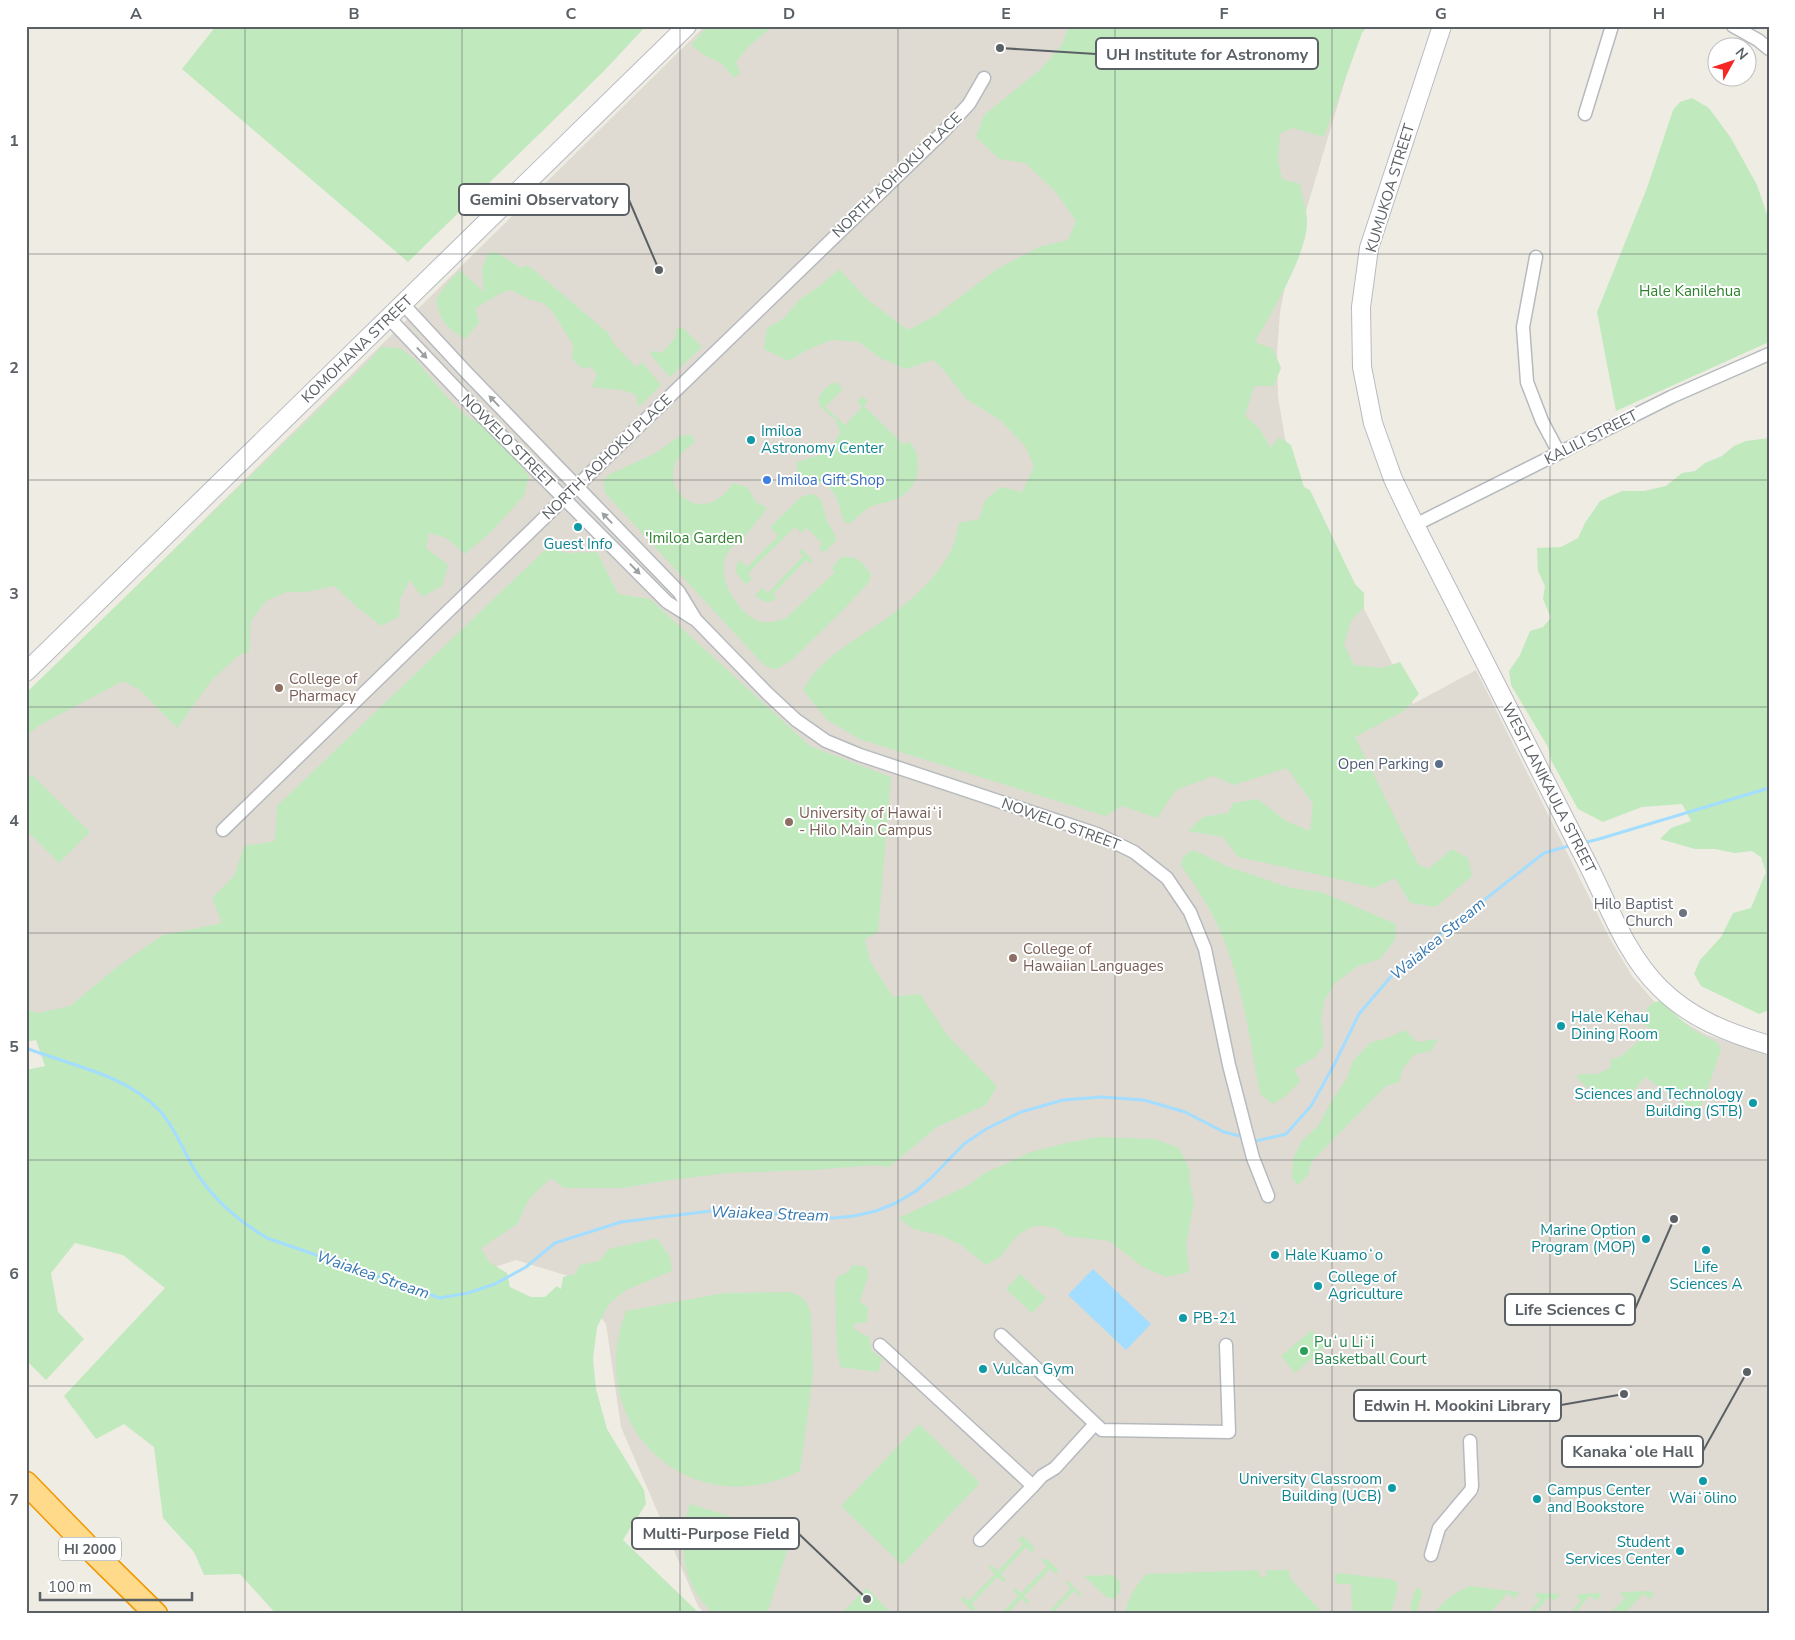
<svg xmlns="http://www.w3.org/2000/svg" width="1795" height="1640" viewBox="0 0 1795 1640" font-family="'Nunito Sans',sans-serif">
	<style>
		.education { fill: #dfdbd2 }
		.green { fill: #c0e9be }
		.water { fill: #a3ddff }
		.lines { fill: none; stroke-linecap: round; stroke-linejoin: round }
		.stream { stroke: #a3ddff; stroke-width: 3 }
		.street-casing { stroke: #b6babe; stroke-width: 15 }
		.secondary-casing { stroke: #b7bbc1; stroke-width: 20 }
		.highway-casing { stroke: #f29800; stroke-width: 25 }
		.street { stroke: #fff; stroke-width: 12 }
		.secondary { stroke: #fff; stroke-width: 18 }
		.highway { stroke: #ffda8a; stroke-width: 22 }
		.oneway { fill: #9da0a3 }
		.grid { fill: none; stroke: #5b6065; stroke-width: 1; stroke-opacity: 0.55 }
		.culture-dot { fill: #0f9aa8; stroke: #fff; stroke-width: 2 }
		.shop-dot { fill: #3f7fe0; stroke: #fff; stroke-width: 2 }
		.education-dot { fill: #8d6e63; stroke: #fff; stroke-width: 2 }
		.service-dot { fill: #5c6f8a; stroke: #fff; stroke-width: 2 }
		.worship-dot { fill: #6b7280; stroke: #fff; stroke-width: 2 }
		.leisure-dot { fill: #2e9e5b; stroke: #fff; stroke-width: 2 }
		.labels { text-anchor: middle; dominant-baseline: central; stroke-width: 4; stroke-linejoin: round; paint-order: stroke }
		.shield { fill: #fff; stroke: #8c9093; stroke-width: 1 }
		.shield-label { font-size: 14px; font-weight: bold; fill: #5b6065 }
		.street-label { font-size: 15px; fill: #5b6065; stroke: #fff }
		.park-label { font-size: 15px; fill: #2f822d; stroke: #fff }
		.culture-label { font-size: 15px; fill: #0d838f; stroke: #fff; text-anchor: start }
		.shop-label { font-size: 15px; fill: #366cbe; stroke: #fff; text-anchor: start }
		.education-label { font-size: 15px; fill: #785e54; stroke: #fff; text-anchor: start }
		.service-label { font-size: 15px; fill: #4e5e75; stroke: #fff; text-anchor: end }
		.worship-label { font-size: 15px; fill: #5b616d; stroke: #fff; text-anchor: end }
		.leisure-label { font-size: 15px; fill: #27864d; stroke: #fff; text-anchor: start }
		.water-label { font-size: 16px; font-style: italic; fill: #3679b0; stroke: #fff }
		.leader { fill: none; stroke: #5b6065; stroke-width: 2 }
		.callout-dot { fill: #5b6065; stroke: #fff; stroke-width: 2 }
		.callout { fill: #fff; stroke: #5b6065; stroke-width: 2 }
		.callout-label { font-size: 16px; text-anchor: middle; font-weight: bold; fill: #5b6065 }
		.neatline { fill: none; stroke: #5b6065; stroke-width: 2 }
		.grid-label { font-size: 16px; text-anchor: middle; font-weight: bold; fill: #5b6065 }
	</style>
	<rect width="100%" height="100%" fill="#efece3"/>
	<!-- education -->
	<path class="education" d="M705 26H1333L1358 37 1288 271 1280 312 1277 354 1278 397 1285 438 1297 479 1413 704 1476 670 1610 939 1632 976 1654 1001 1680 1020 1707 1035 1769 1055V1614H705L698 1606 621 1427 606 1324 568 1276 516 1260 464 1278 26 1031V695Z"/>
	<!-- green -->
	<path class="green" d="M216 26H646L604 71 408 262 182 69Z
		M708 26H773L749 46 736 62 740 73 734 78 721 63 704 55 691 45Z
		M1069 26H1368L1362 33 1324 137 1293 128 1280 133 1278 159 1282 179 1300 184C1302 196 1307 210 1307 222 1307 255 1271 313 1255 342L1273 349 1281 368 1274 386H1254L1245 416 1259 428 1271 448 1279 437 1291 445 1304 487 1310 490 1355 584 1364 593V607L1351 621 1344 644 1354 665 1382 668 1400 662 1419 694 1404 711 1355 737 1418 864 1428 869 1452 849 1468 858 1472 876 1436 907 1410 903 1395 878 1374 888C1329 876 1284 867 1238 857L1223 837 1188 831 1203 817 1228 813 1233 803 1258 799 1286 821 1310 831 1313 804 1287 768 1234 785 1213 776 1176 790 1157 818 1122 806 1105 816 859 739 826 719 803 690C822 655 859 639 890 616 913 599 936 578 950 553 955 544 957 532 959 523L979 519 985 500 1001 487 1022 492 1034 467 1025 446 1000 420 966 399 942 368 933 360 906 369 880 358 859 342 832 340 809 349 788 361 764 349 767 328 784 318 800 299 821 285 839 269 868 300 908 330 935 316 997 269 1039 247 1068 240 1076 221 1055 191 1025 163 999 159 976 137 984 115 1041 69 1062 45Z
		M1692 98 1709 108 1731 138 1757 185 1769 220V342L1616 411 1597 312 1647 188 1673 110 1680 102Z
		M496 252 521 268 527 265 534 270 608 333 615 345 636 367 642 362 661 385 639 407 637 403V396C624 387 607 390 592 387L597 374 591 367 582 368 572 359 573 345 552 311 543 303 531 300 511 290 501 293 476 308 479 323 465 339C445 327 441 322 436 300L444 287 460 270 484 292 482 269 488 253Z
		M680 328H683L702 347 670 377 650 354 653 351 662 353 675 338 676 329Z
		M381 347 400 348 416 360 444 394 464 414 486 428 504 443 529 476 524 496 490 533 465 554 446 538 429 533 426 548 448 565 442 586 422 597 410 580 400 599 399 617 381 626 357 607 334 586 306 592H287L266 601 251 620 249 652 239 655 212 680 177 728 140 690 123 681 38 726 26 737V693L373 357Z
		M836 382 843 389 825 407 845 425 862 407 857 402 863 396 868 401 864 406 904 445 909 441C925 460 920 488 896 499 888 503 878 503 870 507 863 511 856 519 849 524L844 521C841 515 840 508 838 502 831 481 812 477 794 487L797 478V462L829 452 840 433 836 420 821 408 818 400C822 390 826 386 836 382Z
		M691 434 695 442C640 478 701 535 733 483L747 487 756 502 767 508C761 516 755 525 748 532 741 541 729 547 725 558 717 579 740 618 763 622 771 623 778 621 786 618L835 572 832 568 841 557C855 555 865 563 871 575L869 582 846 607 793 659 777 669 769 668 763 664 605 493 603 481 608 475 656 453 678 437Z
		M1769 438V1010L1759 1014 1701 986 1694 974 1700 960 1721 937 1733 913 1751 908 1766 872 1761 857 1752 851 1734 853 1715 849H1695L1660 839 1671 828 1691 821 1682 804 1642 807 1603 822 1578 809 1551 760 1548 747 1511 685 1509 671 1520 655 1530 631 1543 627 1551 618 1543 599 1545 586 1538 571 1537 548 1561 547 1578 538 1585 523 1600 501 1622 491H1644L1666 486 1682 473 1695 471 1705 463 1722 456 1734 446 1746 441Z
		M810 494 815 495 821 500 827 521 835 535 836 541 823 553 819 548 822 543 807 528 801 533 795 527 748 573 752 579 746 584C738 577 731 570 740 560L747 567 778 536 770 527 801 497Z
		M549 546 566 553 597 552 618 594 650 599 810 746 891 777 878 932 865 939 870 961 893 997 920 994 948 1036 997 1086 986 1105 937 1127 889 1167 874 1165 814 1170 728 1173 670 1180 623 1188H564L551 1178 529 1199 517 1224 481 1248 489 1262 507 1273 510 1287 531 1297H545L557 1286 561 1289 563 1277 575 1274 580 1265 599 1261 609 1249 657 1238 670 1257 672 1271 626 1290 609 1304 597 1327 593 1359 596 1389 607 1429 644 1490 646 1504 623 1540 700 1614H276L240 1574 204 1575 194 1552 163 1518 154 1447 124 1424 96 1439 64 1396 165 1288 123 1255 75 1243 51 1273 58 1312 84 1339 46 1380 26 1360V1070L45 1066 36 1040 26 1042V1009L38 1013 70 1006 117 967 163 935 222 923 212 898 234 876 244 846 275 841 277 806Z
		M802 549 813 561 810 563 806 560 773 594 777 598C769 605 761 601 755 595L762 588 768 593 803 556 799 552Z
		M32 775 90 832 59 863 26 830V781Z
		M1192 850 1202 854 1226 866 1291 888 1321 892 1396 924 1395 940 1380 959 1358 966 1335 983 1324 1001 1321 1020 1324 1045 1314 1058 1294 1069 1300 1081 1287 1095 1273 1104 1260 1094C1249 1036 1242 975 1215 920 1206 901 1193 883 1181 865L1183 857Z
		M1660 1001 1693 1030 1718 1043 1721 1050 1698 1116 1695 1114 1693 1117C1686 1118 1683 1116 1678 1110L1679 1106 1683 1101 1680 1096 1669 1094 1645 1077 1635 1089 1623 1095 1606 1094 1591 1091 1577 1078V1075L1582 1074H1597L1610 1068 1611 1059 1620 1057 1640 1040 1648 1041 1656 1037 1655 1034 1649 1028 1639 1021 1638 1018 1646 1015C1646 1006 1651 1003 1660 1001Z
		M1405 1030 1417 1042 1438 1039 1431 1051 1415 1054 1403 1068 1399 1082 1386 1086 1312 1161 1308 1175 1298 1185 1292 1178 1293 1159 1302 1141 1319 1125 1332 1100 1346 1080 1353 1061 1371 1042 1385 1039Z
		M1099 1137 1155 1139 1179 1148 1190 1170V1182L1194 1203 1186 1244 1189 1272 1166 1277 1143 1267 1109 1241 1066 1236 1056 1228 1045 1226H1034L1018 1235 1000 1257 986 1265 961 1245 940 1235 913 1229 899 1218 967 1186 983 1174 1031 1152 1070 1142Z
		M853 1265 867 1267 868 1276 860 1301 868 1308 867 1322 853 1324 855 1330 869 1337 872 1351 882 1359 878 1372 840 1367 837 1350 835 1284 838 1276 847 1273Z
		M1020 1274 1046 1298 1032 1313 1006 1289Z
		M788 1292C801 1294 809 1302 811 1315L813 1376 800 1471C690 1526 582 1425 626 1311L725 1293Z
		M1312 1330 1326 1346 1295 1373 1281 1356Z
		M919 1424 980 1483 902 1565 841 1506Z
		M690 1504 783 1533 789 1545 767 1614H714C682 1585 676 1543 690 1504Z
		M1020 1537H1024L1034 1547V1551L1033 1553 1026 1547 1001 1574 1006 1580 1004 1582 997 1577 972 1604 976 1609 972 1611 962 1601 961 1597 962 1596 968 1601 995 1574 989 1568 991 1565 998 1571 1023 1544 1018 1539Z
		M1043 1559H1047L1058 1570 1057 1573 1056 1574 1050 1569 1024 1596 1030 1602 1028 1604 1021 1599 1007 1614H1001L1018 1596 1013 1590 1015 1588 1021 1593 1047 1566 1042 1560Z
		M1259 1570 1260 1577H1266L1267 1570H1289L1290 1578 1316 1606 1319 1607V1614L1352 1613 1351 1584H1337L1334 1579 1338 1573 1390 1579 1397 1582 1398 1587 1391 1614H1127L1126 1611C1127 1600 1138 1581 1147 1574Z
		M1112 1575C1123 1580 1123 1591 1114 1599L1106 1597 1084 1576Z
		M1068 1581 1082 1595 1081 1597 1074 1591 1052 1614H1047L1071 1588 1065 1582Z
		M1470 1586 1518 1592 1519 1594 1513 1598 1508 1593 1489 1614H1434C1443 1601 1455 1592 1470 1586Z
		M867 1588 889 1611 892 1614H841Z
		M1416 1588 1421 1589 1422 1594 1416 1614H1412L1410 1605Z
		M1650 1591 1654 1593 1650 1599 1643 1594 1624 1614H1610L1625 1598 1620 1593 1621 1592Z
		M1536 1593 1560 1594 1554 1601 1549 1597 1533 1614H1527L1540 1600 1534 1595Z
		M1601 1593V1596L1597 1600 1590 1596 1574 1614H1569L1581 1601 1577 1596 1578 1594Z"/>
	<!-- water -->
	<path class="water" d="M1093 1269 1151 1324 1126 1350 1068 1295Z"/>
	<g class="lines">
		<!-- stream -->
		<path class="stream" d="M1583 843 1599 839 1769 788
			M26 1048C72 1066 125 1074 160 1111 175 1128 182 1148 193 1167 211 1198 237 1220 267 1238L440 1298 468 1293 495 1284 526 1267 555 1243 621 1222 719 1210 833 1218 854 1216 876 1211 896 1203 916 1191 931 1178 964 1144 986 1129 1021 1112 1063 1100 1101 1097 1144 1100 1185 1112 1224 1132 1244 1137
			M1252 1140 1256 1141 1286 1134 1311 1106 1334 1065 1359 1014 1400 966 1544 853 1572 845"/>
		<defs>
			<path id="street" d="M1733 26 1758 40 1769 49
				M1585 114 1612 26
				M1536 257 1523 327 1527 382 1542 421 1559 453
				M403 304 467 373 679 592 696 620 768 694 796 720 826 741 860 755 1097 834 1134 852 1167 878 1190 912 1205 949 1229 1065 1253 1158 1268 1196
				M389 318 484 418 667 602 694 619
				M1415 525 1671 397 1769 354
				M223 830 576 487 943 132 969 104 984 78
				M1001 1335 1102 1430 1229 1432 1226 1345
				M880 1345 1033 1486 1042 1476 1055 1468 1095 1424
				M980 1540 1033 1486
				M1431 1555 1439 1528 1471 1490 1472 1486 1470 1441"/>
			<path id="secondary" d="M1442 26 1369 248 1361 307 1362 367 1373 423 1393 479 1415 525C1472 635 1526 745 1583 855 1607 900 1623 951 1660 988 1690 1018 1728 1033 1769 1045
				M26 672 687 26"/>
			<path id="highway" d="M26 1483 96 1555 156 1614"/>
		</defs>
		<!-- street casing -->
		<use href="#street" class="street-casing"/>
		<!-- secondary casing -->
		<use href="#secondary" class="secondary-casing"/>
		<!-- highway casing -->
		<use href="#highway" class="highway-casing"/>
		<!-- street -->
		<use href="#street" class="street"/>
		<!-- secondary -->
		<use href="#secondary" class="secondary"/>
		<!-- highway -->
		<use href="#highway" class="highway"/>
	</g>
	<!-- one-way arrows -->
	<defs><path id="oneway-solid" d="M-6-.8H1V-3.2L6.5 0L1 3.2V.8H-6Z" transform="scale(1.25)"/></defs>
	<g class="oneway">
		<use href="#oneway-solid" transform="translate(422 353) rotate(47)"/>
		<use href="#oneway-solid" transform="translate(494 401) rotate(-134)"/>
		<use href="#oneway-solid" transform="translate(607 518) rotate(-134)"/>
		<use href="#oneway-solid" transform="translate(635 569) rotate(46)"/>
	</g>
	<!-- grid -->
	<path class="grid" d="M245 26V1614M462 26V1614M680 26V1614M898 26V1614M1115 26V1614M1332 26V1614M1550 26V1614M26 254H1769M26 480H1769M26 707H1769M26 933H1769M26 1160H1769M26 1386H1769"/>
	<!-- markers -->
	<g class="culture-dot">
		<circle cx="751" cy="440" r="5"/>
		<circle cx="578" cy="527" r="5"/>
		<circle cx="1561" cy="1026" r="5"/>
		<circle cx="1753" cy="1103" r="5"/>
		<circle cx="1646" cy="1239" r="5"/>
		<circle cx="1706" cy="1250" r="5"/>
		<circle cx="1275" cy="1255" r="5"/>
		<circle cx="1318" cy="1286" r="5"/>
		<circle cx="1183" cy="1318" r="5"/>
		<circle cx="983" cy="1369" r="5"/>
		<circle cx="1703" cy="1481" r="5"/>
		<circle cx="1392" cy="1488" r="5"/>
		<circle cx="1537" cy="1499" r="5"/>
		<circle cx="1680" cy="1551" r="5"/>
	</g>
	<circle class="shop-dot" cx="767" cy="480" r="5"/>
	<g class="education-dot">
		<circle cx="279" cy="688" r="5"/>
		<circle cx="789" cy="822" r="5"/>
		<circle cx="1013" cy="958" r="5"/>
	</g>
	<circle class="service-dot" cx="1439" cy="764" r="5"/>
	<circle class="worship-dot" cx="1683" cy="913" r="5"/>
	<circle class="leisure-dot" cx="1304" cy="1351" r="5"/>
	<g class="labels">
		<!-- shield labels -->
		<rect class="shield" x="59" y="1537.5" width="62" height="23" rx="4"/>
		<g class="shield-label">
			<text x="90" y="1549">HI 2000</text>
		</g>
		<!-- street labels -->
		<g class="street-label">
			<text transform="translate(897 175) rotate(-44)">NORTH AOHOKU PLACE</text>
			<text transform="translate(1390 188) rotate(-73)">KUMUKOA STREET</text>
			<text transform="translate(357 349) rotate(-44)">KOMOHANA STREET</text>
			<text transform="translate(1591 437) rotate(-27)">KALILI STREET</text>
			<text transform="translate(508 441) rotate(45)">NOWELO STREET</text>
			<text transform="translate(607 457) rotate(-44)">NORTH AOHOKU PLACE</text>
			<text transform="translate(1549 788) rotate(63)">WEST LANIKAULA STREET</text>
			<text transform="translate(1061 824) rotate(20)">NOWELO STREET</text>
		</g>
		<!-- park labels -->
		<g class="park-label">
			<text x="1690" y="291">Hale Kanilehua</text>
			<text x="694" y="538">'Imiloa Garden</text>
		</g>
		<!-- culture labels -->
		<g class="culture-label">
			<text x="761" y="431">Imiloa<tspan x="761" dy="17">Astronomy Center</tspan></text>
			<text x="578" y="544" text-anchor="middle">Guest Info</text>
			<text x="1571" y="1017">Hale Kehau<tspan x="1571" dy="17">Dining Room</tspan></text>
			<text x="1743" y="1094" text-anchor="end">Sciences and Technology<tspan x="1743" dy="17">Building (STB)</tspan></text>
			<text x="1636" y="1230" text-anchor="end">Marine Option<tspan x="1636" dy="17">Program (MOP)</tspan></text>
			<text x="1285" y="1255">Hale Kuamoʻo</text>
			<text x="1706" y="1267" text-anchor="middle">Life<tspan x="1706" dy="17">Sciences A</tspan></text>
			<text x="1328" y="1277">College of<tspan x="1328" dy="17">Agriculture</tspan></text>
			<text x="1193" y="1318">PB-21</text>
			<text x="993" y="1369">Vulcan Gym</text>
			<text x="1382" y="1479" text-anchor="end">University Classroom<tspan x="1382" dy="17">Building (UCB)</tspan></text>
			<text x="1547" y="1490">Campus Center<tspan x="1547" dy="17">and Bookstore</tspan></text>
			<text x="1703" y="1498" text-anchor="middle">Waiʻōlino</text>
			<text x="1670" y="1542" text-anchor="end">Student<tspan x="1670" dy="17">Services Center</tspan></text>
		</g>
		<!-- shop labels -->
		<g class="shop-label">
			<text x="777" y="480">Imiloa Gift Shop</text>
		</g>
		<!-- education labels -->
		<g class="education-label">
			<text x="289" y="679">College of<tspan x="289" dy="17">Pharmacy</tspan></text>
			<text x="799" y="813">University of Hawaiʻi<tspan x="799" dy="17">- Hilo Main Campus</tspan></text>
			<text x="1023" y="949">College of<tspan x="1023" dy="17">Hawaiian Languages</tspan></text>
		</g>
		<!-- service labels -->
		<g class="service-label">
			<text x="1429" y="764">Open Parking</text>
		</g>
		<!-- worship labels -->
		<g class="worship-label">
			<text x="1673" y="904">Hilo Baptist<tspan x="1673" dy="17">Church</tspan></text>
		</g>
		<!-- leisure labels -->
		<g class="leisure-label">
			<text x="1314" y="1342">Puʻu Liʻi<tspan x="1314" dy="17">Basketball Court</tspan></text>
		</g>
		<!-- water labels -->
		<g class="water-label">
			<text transform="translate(1438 939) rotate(-40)">Waiakea Stream</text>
			<text transform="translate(770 1214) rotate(2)">Waiakea Stream</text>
			<text transform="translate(373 1275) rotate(19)">Waiakea Stream</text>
		</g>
	</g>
	<!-- callouts -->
	<path class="leader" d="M1000 48L1096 54M659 270L629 200M1674 1219L1635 1309M1624 1394L1561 1405M1747 1372L1703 1451M867 1599L799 1534"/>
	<g class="callout-dot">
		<circle cx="1000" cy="48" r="5"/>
		<circle cx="659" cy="270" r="5"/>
		<circle cx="1674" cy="1219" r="5"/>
		<circle cx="1624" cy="1394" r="5"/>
		<circle cx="1747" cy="1372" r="5"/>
		<circle cx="867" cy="1599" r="5"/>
	</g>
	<g class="callout">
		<rect x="1096" y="38" width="222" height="31" rx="5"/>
		<rect x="459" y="184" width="170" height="31" rx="5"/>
		<rect x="1505" y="1294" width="130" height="31" rx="5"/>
		<rect x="1354" y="1390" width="207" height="31" rx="5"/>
		<rect x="1562" y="1436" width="141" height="31" rx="5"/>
		<rect x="632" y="1518" width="167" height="31" rx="5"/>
	</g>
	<g class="callout-label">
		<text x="1207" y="60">UH Institute for Astronomy</text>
		<text x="544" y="205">Gemini Observatory</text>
		<text x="1570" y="1315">Life Sciences C</text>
		<text x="1457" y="1411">Edwin H. Mookini Library</text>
		<text x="1633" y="1457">Kanakaʻole Hall</text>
		<text x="716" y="1539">Multi-Purpose Field</text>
	</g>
	<!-- border -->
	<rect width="1795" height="1640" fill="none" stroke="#ffffff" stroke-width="55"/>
	<!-- north arrow -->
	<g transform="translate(1732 62) rotate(50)"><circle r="24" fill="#ffffff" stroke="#bdbfc1"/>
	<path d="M0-4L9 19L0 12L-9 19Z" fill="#f62622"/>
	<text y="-8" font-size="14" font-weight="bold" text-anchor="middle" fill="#5b6065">N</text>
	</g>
	<!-- scale -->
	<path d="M40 1592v8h152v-8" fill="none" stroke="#5b6065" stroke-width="2.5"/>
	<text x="48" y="1592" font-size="15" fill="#5b6065" stroke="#ffffff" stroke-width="4" paint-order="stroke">100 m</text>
	<rect x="28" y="28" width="1740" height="1584" class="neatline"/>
	<g class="grid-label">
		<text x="136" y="19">A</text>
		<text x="354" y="19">B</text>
		<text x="571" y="19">C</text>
		<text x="789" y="19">D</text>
		<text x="1006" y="19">E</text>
		<text x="1224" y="19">F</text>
		<text x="1441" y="19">G</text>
		<text x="1659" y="19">H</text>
		<text x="14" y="146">1</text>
		<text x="14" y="373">2</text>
		<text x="14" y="599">3</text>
		<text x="14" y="826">4</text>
		<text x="14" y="1052">5</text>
		<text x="14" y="1279">6</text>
		<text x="14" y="1505">7</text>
	</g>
</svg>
